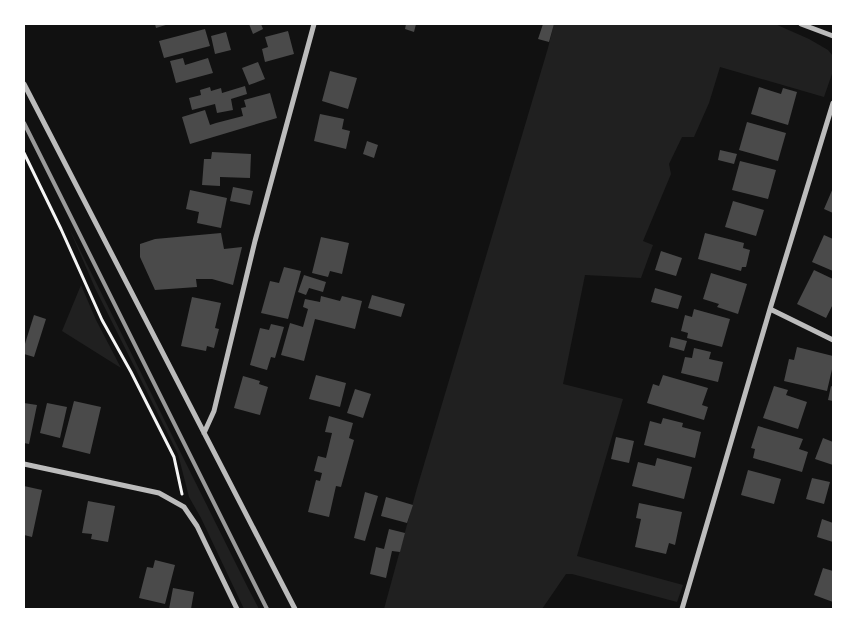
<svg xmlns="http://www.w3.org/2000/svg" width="857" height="633" viewBox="0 0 857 633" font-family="Commissioner,sans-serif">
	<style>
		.green { fill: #202020 }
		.building { fill: #4a4a4a }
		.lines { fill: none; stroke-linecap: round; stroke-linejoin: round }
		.path { stroke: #f5f5f5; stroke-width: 3 }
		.minor { stroke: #bcbcbc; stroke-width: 5 }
		.rail { stroke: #9a9a9a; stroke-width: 4 }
	</style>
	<rect width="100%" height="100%" fill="#111"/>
	<!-- green -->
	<path class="green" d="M554 24H775L809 39 828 50 833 56V71L824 97 720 67 709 103 694 137H682L669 164 671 174 643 241 653 245 641 278 585 275 563 384 623 399 577 556 683 585 677 602 572 574H566L542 609H384L417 488 548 48Z
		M69 228 247 586 259 609H244L201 518 189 497 178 454 95 288Z
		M81 285 96 320 121 368 62 331Z"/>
	<!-- building -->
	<path class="building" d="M155 24H169L156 28Z
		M249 24H261L263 29 253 34Z
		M406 24H416L414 32 405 29Z
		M543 24H554L549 42 538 39Z
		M205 29 210 46 164 58 159 41Z
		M288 31 294 54 265 62 262 49 268 47 265 37Z
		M226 32 231 50 215 54 211 36Z
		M183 58 185 65 208 58 213 73 176 83 170 61Z
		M258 62 265 79 249 85 242 68Z
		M330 71 357 78 348 109 322 101Z
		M245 86 247 94 231 99 233 110 217 113 215 104 192 110 189 98 201 95 200 90 210 87 211 91 221 88 222 93Z
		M759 87 781 94 783 88 797 92 788 125 751 114Z
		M270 93 277 118 190 144 182 117 205 110 210 125 216 123 243 116 241 108 246 107 244 100Z
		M320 114 344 119 342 129 350 131 346 149 314 141Z
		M747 122 786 133 778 161 739 150Z
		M367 141 378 145 374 158 363 154Z
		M720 150 737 154 734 164 718 160Z
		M212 152 251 154 250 178 220 177V186L202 185 204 159H211Z
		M740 161 776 170 768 199 732 190Z
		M233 187 253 191 250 205 230 201Z
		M833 188V213L824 209Z
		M190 190 227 198 221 228 197 223 199 212 186 209Z
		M733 201 764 210 756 236 725 227Z
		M221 233 224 249 242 247 233 285 212 279H196L197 287 155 290 140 257V244L155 239Z
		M705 233 744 243 743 248 750 250 746 267H742L741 271 698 259Z
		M824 235 833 239V271L812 262Z
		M321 237 349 243 342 274 330 271 328 277 312 273Z
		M661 251 682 258 676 276 655 270Z
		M284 267 301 271 288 319 261 313 270 281 279 283Z
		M814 270 833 279V304L826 318 797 304Z
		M711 273 747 284 738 314 717 307 719 304 703 299Z
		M304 275 326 282 323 292 309 288 306 295 298 292Z
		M655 288 682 296 678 309 651 302Z
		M372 295 405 304 401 317 368 308Z
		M321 296 340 301 342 296 362 301 355 329 315 319 304 361 281 355 290 323 303 327 308 309 303 307 305 299 320 302Z
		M192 297 221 303 215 328 219 329 214 348 207 346 206 351 181 346Z
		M694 309 730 319 722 347 687 338 688 333 681 331 685 315 692 317Z
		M34 315 46 319 34 357 24 354V347Z
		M271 324 284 327 275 358 271 357 267 370 250 365 260 328 269 330Z
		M671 337 687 341 684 351 669 347Z
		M797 347 833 356V365L827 391 784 381 789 359 794 360Z
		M694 348 711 352 709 359 723 362 718 382 681 373 685 357 692 358Z
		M316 375 346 383 340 407 309 399Z
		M663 375 708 388 702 405 708 407 704 420 647 403 653 384 659 386Z
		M243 376 260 381 259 384 268 387 260 415 234 408Z
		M774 386 788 390 786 395 807 402 798 429 763 418Z
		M831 386 833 387V401L828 400Z
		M355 389 371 394 363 418 347 413Z
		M74 401 101 407 90 454 62 447Z
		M24 403 37 405 29 444 24 443Z
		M47 403 67 407 60 438 40 433Z
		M329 416 353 423 349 438 354 440 341 487 336 486 329 517 308 512 316 480 320 481 322 473 314 471 318 456 326 458 332 433 325 432Z
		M663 418 683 423 682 427 701 432 695 458 644 445 650 421 661 424Z
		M758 426 803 439 799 449 808 452 802 472 753 458 755 449 751 448Z
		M616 437 634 441 629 463 611 459Z
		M823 438 833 442V465L815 459Z
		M657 458 692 467 684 499 632 486 638 462 655 466Z
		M748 470 781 479 774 504 741 495Z
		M812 478 830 482 824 504 806 499Z
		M24 486 42 490 32 537 24 535Z
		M365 492 378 496 365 541 354 538Z
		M386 497 413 505 407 523 381 516Z
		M88 501 115 506 108 542 91 539 92 534 82 533Z
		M639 503 682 512 675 545 669 543 666 554 635 547 641 519 636 518Z
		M822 519 833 523V542L817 537Z
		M389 529 405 533 400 552 392 551 386 578 370 574 376 547 384 549Z
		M155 560 175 565 165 604 139 598 147 567 153 568Z
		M823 568 833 571V602L814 595Z
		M173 588 194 592 191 609H169Z"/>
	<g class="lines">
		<!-- path -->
		<path class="path" d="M24 153 61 229 102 320 131 372 174 457 182 494"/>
		<!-- minor -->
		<path class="minor" d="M801 24 833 36
			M24 84 295 609
			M770 309 833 340
			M204 433 214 411 255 241 314 24
			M24 464 159 493 184 507 197 526 237 609
			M682 609 770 309 833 103"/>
		<!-- rail -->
		<path class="rail" d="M24 123 267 609"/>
	</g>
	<!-- border -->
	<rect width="857" height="633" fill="none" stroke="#ffffff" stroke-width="50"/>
</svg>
